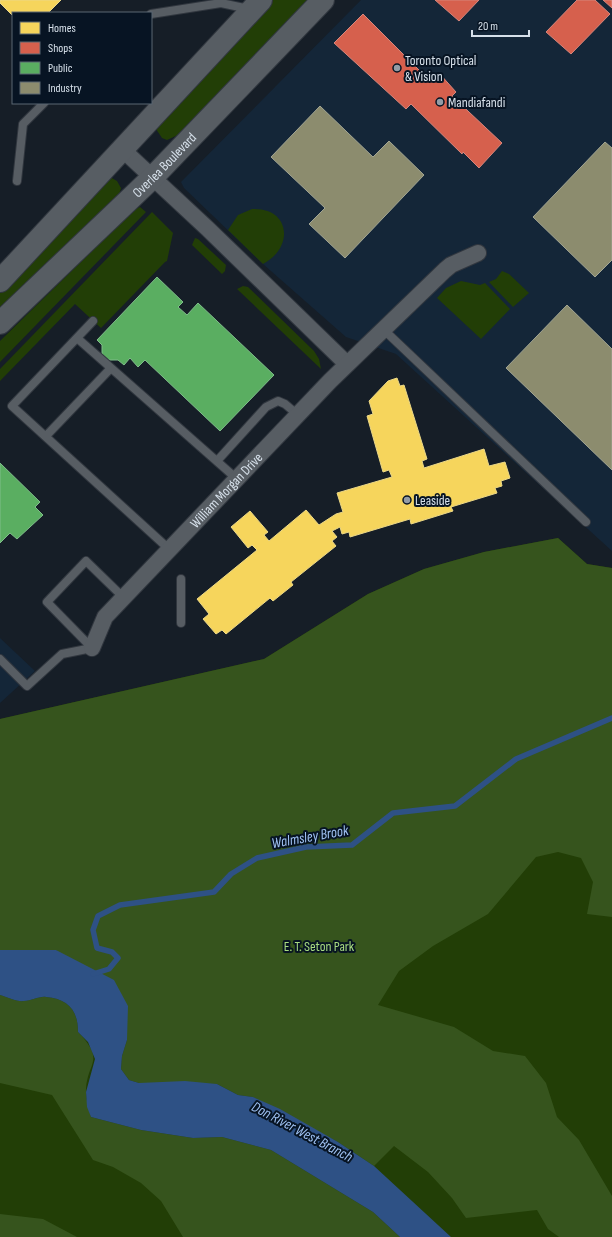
<svg xmlns="http://www.w3.org/2000/svg" width="612" height="1237" viewBox="0 0 612 1237" font-family="'Sofia Sans Condensed',sans-serif">
	<style>
		.built { fill: #142638 }
		.green { fill: #223e06 }
		.forest { fill: #36541d }
		.water { fill: #2e5185 }
		.homes { fill: #f6d55c; stroke: #ecd887 }
		.shops { fill: #d6604d; stroke: #d6867c }
		.public { fill: #5aae61; stroke: #7fbd8a }
		.industry { fill: #8c8c6e; stroke: #a2a593 }
		.lines { fill: none; stroke-linecap: round; stroke-linejoin: round }
		.stream { stroke: #2e5185; stroke-width: 5.5 }
		.service-casing { stroke: #31373f; stroke-width: 10 }
		.minor-casing { stroke: #31373f; stroke-width: 18 }
		.secondary-casing { stroke: #31373f; stroke-width: 24 }
		.service { stroke: #575d63; stroke-width: 8 }
		.minor { stroke: #575d63; stroke-width: 16 }
		.secondary { stroke: #575d63; stroke-width: 22 }
		.poi-dot { fill: #939ca6; stroke: #071423; stroke-width: 1.5 }
		.labels { text-anchor: middle; dominant-baseline: central; stroke-width: 4; stroke-linejoin: round; paint-order: stroke }
		.poi-label { font-size: 14px; fill: #d6e0ea; stroke: #071423; text-anchor: start }
		.street-label { font-size: 14px; fill: #d6e0ea; stroke: #071423 }
		.park-label { font-size: 14px; fill: #a8dc81; stroke: #071423 }
		.water-label { font-size: 15px; font-style: italic; fill: #a0c2f3; stroke: #071423 }
	</style>
	<rect width="100%" height="100%" fill="#161e27"/>
	<!-- built -->
	<path class="built" d="M361 0H612V551L396 354 346 337 263 264 184 188 181 182Z
		M0 638 35 671 0 703Z"/>
	<!-- green -->
	<path class="green" d="M271 0H308L178 135 167 140 162 138 156 129Z
		M110 177 117 181 121 188 119 195 0 313V285Z
		M140 207 146 212 0 362V341L134 210Z
		M252 209C290 207 295 247 263 264L228 230 238 215Z
		M152 212 173 233 167 261 165 262 101 328 75 304 0 381V369Z
		M195 238 198 239 226 265 225 271 222 274 192 245Z
		M502 271 509 274 529 293 513 307 489 282 496 279Z
		M461 281 480 285 485 283 510 309 481 339 437 298 446 288Z
		M243 286 248 287 314 351 319 359 321 369 237 289Z
		M558 538 587 564 612 568V1237H0V719L264 659 368 594 424 569 484 552Z"/>
	<!-- forest -->
	<path class="forest" d="M558 538 587 564 612 568V917L587 914 593 882 581 858 558 852 536 857 488 914 433 946 399 971 378 1005 454 1027 493 1051 525 1056 546 1083 557 1117 579 1140 612 1196V1237H559L548 1229 537 1210 466 1218 452 1198 428 1172 394 1146 374 1166 338 1142 253 1097 238 1095 217 1084 139 1083 129 1080 121 1069 122 1056 127 1040 56 950H0V719L264 659 368 594 424 569 484 552Z
		M0 995C7 997 17 1002 24 1001 32 1001 39 996 46 997 68 999 78 1010 78 1032 107 1062 86 1062 86 1092 86 1100 89 1109 91 1117L141 1130 193 1138 222 1137 271 1150 373 1212 400 1237H183L161 1201 141 1183 113 1167 93 1160 52 1095 0 1083Z
		M0 1214 43 1219 77 1237H0Z"/>
	<!-- water -->
	<path class="water" d="M0 950H56L114 980 128 1006 127 1040 122 1056 121 1069 129 1080 139 1083 185 1081 217 1084 238 1095 253 1097 280 1109 338 1142 374 1166 451 1237H400L373 1212 271 1150 222 1137 193 1138 141 1130 91 1117 87 1107 86 1092 95 1059 88 1042 78 1032C78 1010 68 999 46 997 39 996 32 1001 24 1001 17 1002 7 997 0 995Z"/>
	<!-- homes -->
	<path class="homes" d="M0 0H61L48 13H13V16L0 3Z
		M397 378 400 386 404 385 427 459 422 461 424 468 484 449 489 466 505 462 510 478 501 481 502 486 495 488 497 493 451 507 453 511 411 524 410 519 350 537 349 532 342 534 340 527 332 531 337 537 332 541 336 546 291 582 293 585 273 601 270 598 226 634 222 630 216 634 203 619 209 614 197 599 257 550 252 545 248 548 231 527 250 511 268 532 264 535 269 541 306 510 319 525 336 514 343 512 337 493 392 477 389 470 383 472 367 416 373 414 369 401 388 381Z"/>
	<!-- shops -->
	<path class="shops" d="M435 0H479L459 21Z
		M577 0H595L610 14 571 54 546 32Z
		M603 0H612V8Z
		M363 14 431 82 439 73 456 92 452 96 502 143 479 168 463 152 462 154 411 104 406 109 334 43Z"/>
	<!-- public -->
	<path class="public" d="M157 277 183 302 178 307 187 315 198 303 274 375 220 431 145 360 138 367 130 358 124 365 118 360H108L102 355V345L97 340Z
		M0 463 40 502 35 507 43 515 17 539 10 533 0 543Z"/>
	<!-- industry -->
	<path class="industry" d="M320 106 373 157 389 141 424 175 345 258 309 224 325 208 271 157Z
		M605 142 612 148V260L595 277 533 217Z
		M567 305 612 349V470L506 368Z"/>
	<g class="lines">
		<!-- stream -->
		<path class="stream" d="M93 974 109 969 118 958 112 952 97 948 93 930 98 916 120 905 214 892 231 874 257 858 306 847 352 845 393 813 455 806 516 759 612 718"/>
		<defs>
			<path id="service" d="M151 14 221 3 249 9
				M17 181 23 124 44 103
				M93 321 12 406 169 549
				M383 329 586 522
				M77 338 237 479
				M46 436 111 368
				M217 461 266 407 278 401 285 404 298 415
				M181 579V623
				M92 648 47 602 86 561 123 597
				M0 659 27 686 62 654 92 648"/>
			<g id="minor">
				<path d="M122 149 208 229 347 364"/>
				<path id="s1" d="M92 648 105 617 330 381 445 270 451 265 478 253"/>
			</g>
			<g id="secondary">
				<path d="M0 281 261 0"/>
				<path id="s2" d="M0 323 153 177 323 0"/>
			</g>
		</defs>
		<!-- service casing -->
		<use href="#service" class="service-casing"/>
		<!-- minor casing -->
		<use href="#minor" class="minor-casing"/>
		<!-- secondary casing -->
		<use href="#secondary" class="secondary-casing"/>
		<!-- service -->
		<use href="#service" class="service"/>
		<!-- minor -->
		<use href="#minor" class="minor"/>
		<!-- secondary -->
		<use href="#secondary" class="secondary"/>
	</g>
	<!-- markers -->
	<g class="poi-dot">
		<circle cx="397" cy="68" r="4"/>
		<circle cx="440" cy="102" r="4"/>
		<circle cx="407" cy="500" r="4"/>
	</g>
	<g class="labels">
		<!-- poi labels -->
		<g class="poi-label">
			<text x="405" y="60">Toronto Optical<tspan x="405" dy="16">&amp; Vision</tspan></text>
			<text x="448" y="102">Mandiafandi</text>
			<text x="415" y="500">Leaside</text>
		</g>
		<!-- street labels -->
		<g class="street-label">
			<text stroke="none"><textPath href="#s2" startOffset="228">Overlea Boulevard</textPath></text>
			<text stroke="none"><textPath href="#s1" startOffset="209">William Morgan Drive</textPath></text>
		</g>
		<!-- park labels -->
		<g class="park-label">
			<text x="319" y="946">E. T. Seton Park</text>
		</g>
		<!-- water labels -->
		<g class="water-label">
			<text transform="translate(310 837) rotate(-10)">Walmsley Brook</text>
			<text transform="translate(302 1132) rotate(28)">Don River West Branch</text>
		</g>
	</g>
	<!-- legend -->
	<rect x="12" y="12" width="140" height="92" fill="#071423" stroke="#5a6673"/>
	<rect x="20" y="22" width="20" height="12" fill="#f6d55c" stroke="#5a6673"/>
	<text x="48" y="32" font-size="12" fill="#d6e0ea">Homes</text>
	<rect x="20" y="42" width="20" height="12" fill="#d6604d" stroke="#5a6673"/>
	<text x="48" y="52" font-size="12" fill="#d6e0ea">Shops</text>
	<rect x="20" y="62" width="20" height="12" fill="#5aae61" stroke="#5a6673"/>
	<text x="48" y="72" font-size="12" fill="#d6e0ea">Public</text>
	<rect x="20" y="82" width="20" height="12" fill="#8c8c6e" stroke="#5a6673"/>
	<text x="48" y="92" font-size="12" fill="#d6e0ea">Industry</text>
	<!-- scale -->
	<path d="M472 30v6h57v-6" fill="none" stroke="#d6e0ea" stroke-width="2"/>
	<text x="478" y="30" font-size="12" fill="#d6e0ea" stroke="#071423" stroke-width="3" paint-order="stroke">20 m</text>
</svg>
